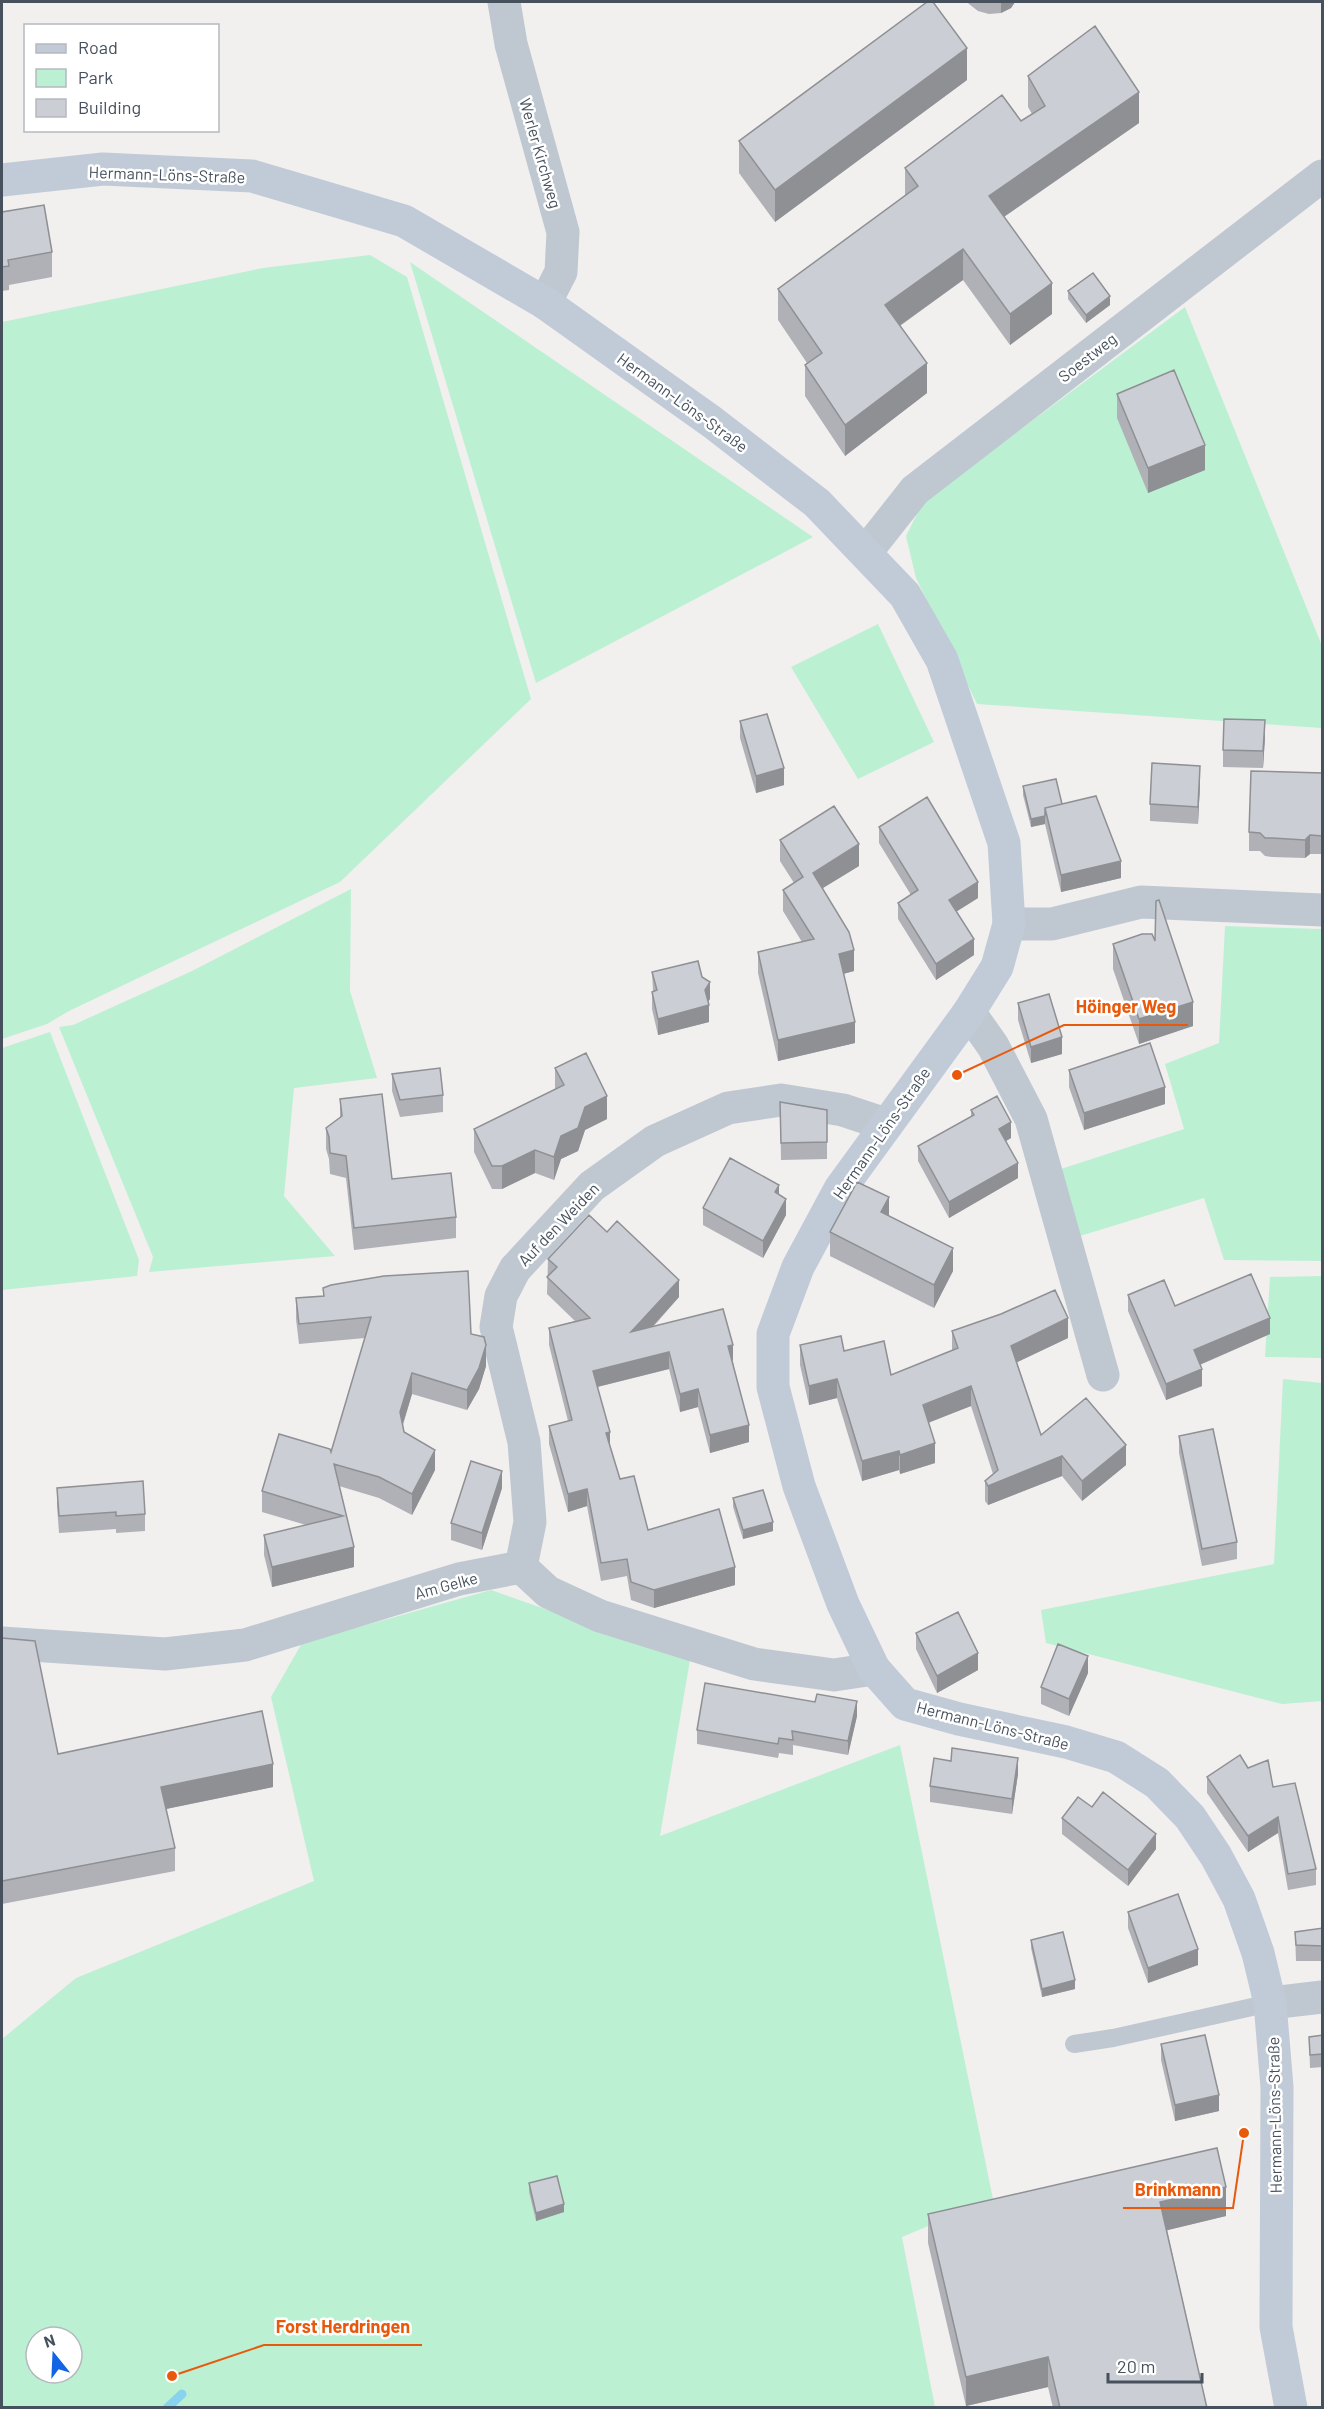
<svg xmlns="http://www.w3.org/2000/svg" width="1324" height="2409" viewBox="0 0 1324 2409" font-family="Barlow,sans-serif">
	<style>
		.green { fill: #bcf0d3; fill-rule: evenodd }
		.lines { fill: none; stroke-linecap: round; stroke-linejoin: round }
		.stream { stroke: #88d3ee; stroke-width: 9 }
		.lane { stroke: #bfc8d1; stroke-width: 18 }
		.street { stroke: #bfc8d1; stroke-width: 33 }
		.secondary { stroke: #c1cbd8; stroke-width: 33 }
		.wall { fill: #afb1b6 }
		.shaded-wall { fill: #8e9094 }
		.building { fill: #cbced4; stroke: #8e9094; stroke-width: 1.5 }
		.labels { text-anchor: middle; dominant-baseline: central; stroke-width: 5; stroke-linejoin: round; paint-order: stroke }
		.street-label { font-size: 16px; fill: #46515d; stroke: #fff }
		.leader { fill: none; stroke: #e8590c; stroke-width: 2 }
		.callout-dot { fill: #e8590c; stroke: #fff; stroke-width: 2 }
		.callout-label { font-size: 18px; text-anchor: middle; font-weight: bold; fill: #e8590c; stroke: #fff; stroke-width: 5; stroke-linejoin: round; paint-order: stroke }
	</style>
	<rect width="100%" height="100%" fill="#f2efef"/>
	<!-- green -->
	<path class="green" d="M370 255 407 277 531 699 340 882 69 1011 47 1024 2 1039V322L263 268Z
		M410 262 813 537 536 683Z
		M1185 307 1322 646V728L977 704 916 578 906 536 923 502Z
		M878 624 934 742 858 779 791 667Z
		M351 889 350 991 377 1078 294 1088 284 1196 335 1256 149 1272 153 1257 59 1027 73 1025 192 971Z
		M1225 926 1322 929V1261L1224 1260 1204 1198 1080 1236 1061 1169 1184 1129 1165 1064 1219 1043Z
		M50 1032 139 1260 137 1276 2 1290V1048Z
		M1322 1276V1358L1265 1357 1270 1277Z
		M1283 1379 1322 1383V1701L1282 1704 1046 1643 1041 1610 1274 1564Z
		M491 1590 690 1660 660 1836 900 1745 993 2199 902 2237 935 2407 2 2408V2039L76 1978 314 1881 271 1697 302 1643ZM36 2337H72V2373H36Z"/>
	<g class="lines">
		<!-- stream -->
		<path class="stream" d="M167 2408 182 2394"/>
		<!-- lane -->
		<path class="lane" d="M1074 2044 1113 2038 1270 2003"/>
		<!-- street -->
		<path class="street" d="M504 2 511 44 563 232 561 272 545 303
			M866 552 915 490 1322 176
			M1009 924H1052L1141 902 1322 910
			M969 1012 993 1046 1031 1119 1103 1375
			M521 1567 530 1522 524 1442 496 1327 501 1296 515 1269 592 1186 655 1141 728 1108 781 1100 843 1110 885 1124
			M521 1567 548 1592 600 1616 754 1664 834 1675 874 1669
			M2 1643 165 1654 245 1645 459 1579 521 1567
			M1270 2003 1322 1997"/>
		<!-- secondary -->
		<path class="secondary" d="M2 180 103 169 252 176 404 221 545 303 712 422 817 503 905 595 942 660 1004 843 1009 924 997 967 969 1012 840 1189 798 1267 773 1334V1387L799 1486 843 1604 874 1669 905 1704 959 1719 1066 1742 1116 1757 1157 1783 1190 1817 1216 1856 1239 1899 1258 1953 1270 2003 1277 2087 1276 2327 1291 2408"/>
	</g>
	<!-- wall -->
	<path class="wall" d="M967 2H1015L1011 8 1001 13 989 14 978 11 969 4Z
		M1028 76 1139 123 1004 217 1052 314 1010 345 963 280 900 326 927 393 845 456 805 396V365L807 363 778 320V289L905 196V168L1021 121 1032 114 1028 107Z
		M967 80 775 222 739 173V141Z
		M2 212 52 252V277L9 285V290L2 291Z
		M1068 291 1110 305 1086 323 1068 299Z
		M1117 394 1205 470 1148 493 1117 418Z
		M740 721 784 785 756 793 740 738Z
		M1265 737 1263 768 1223 767V750Z
		M1323 773V854H1310L1305 858 1272 857 1265 856 1260 851H1249V832Z
		M1200 783 1198 824 1150 821V804Z
		M1023 786 1062 804 1121 878 1061 892 1045 824 1031 827 1023 795Z
		M879 827 978 898 956 912 974 955 936 980 898 919V903L911 895 879 843Z
		M780 840 859 866 823 888 854 971 843 974 855 1043 778 1061 758 973V952L802 942 783 911V890L794 883 780 861Z
		M1113 944 1193 1026 1139 1044 1113 969Z
		M652 972 702 977 710 999 708 1001 709 1022 658 1035 652 1009V992L653 991Z
		M1018 1003 1062 1054 1031 1063 1018 1020Z
		M555 1068 607 1119 585 1130 578 1151 561 1159 554 1180 535 1173 502 1189H492L474 1152V1129L555 1089Z
		M1069 1070 1165 1104 1084 1130 1069 1087Z
		M392 1074 443 1095V1112L400 1117 392 1091Z
		M340 1099 392 1179 456 1217V1238L354 1250 346 1178 330 1174 329 1159 326 1149V1128L340 1118Z
		M780 1102 827 1110V1159L781 1160Z
		M971 1110 1011 1138 1006 1141 1018 1178 949 1218 918 1161V1146L971 1117Z
		M779 1195 786 1215 763 1258 703 1225V1208Z
		M889 1216 953 1271 934 1308 830 1256V1232Z
		M607 1232 679 1297 653 1327 733 1362 749 1442 710 1453 698 1407 680 1412 669 1369 597 1387 610 1447 620 1479 648 1530 735 1585 654 1608 631 1600 627 1576 601 1581 587 1506 568 1512 549 1444V1426L568 1421 549 1345V1328L575 1321 547 1294 548 1259Z
		M323 1288 471 1334 486 1366 479 1389 467 1410 412 1394 403 1425 404 1432 435 1470 412 1515 379 1498 339 1486 354 1567 272 1587 264 1555V1535L306 1525 262 1512V1491L331 1452 365 1338 299 1344 296 1319V1298L323 1296Z
		M1128 1295 1175 1306 1270 1334 1200 1365 1202 1386 1166 1400 1128 1311Z
		M952 1331 1068 1338 1017 1362 1041 1435 1126 1465 1082 1501 1062 1476 988 1505 985 1501V1481L993 1474 971 1406 928 1422 935 1463 900 1474 899 1470 862 1481 837 1398 809 1405 800 1365V1345L844 1351 891 1375 952 1351Z
		M1179 1436 1237 1542V1559L1202 1566 1179 1453Z
		M57 1488 145 1514V1531L116 1533V1529L59 1533 57 1505Z
		M502 1488 482 1550 451 1540V1523Z
		M733 1498 773 1531 743 1539 733 1507Z
		M916 1633 978 1670 937 1693 916 1649Z
		M2 1638 58 1754 273 1787 166 1809 175 1848V1871L2 1904Z
		M1088 1673 1069 1716 1041 1704V1687Z
		M857 1716 848 1755 793 1745V1755L779 1753 778 1758 697 1744V1730Z
		M1248 1768 1273 1787 1316 1869V1885L1288 1890 1278 1833 1248 1852 1207 1793V1777Z
		M1018 1774 1012 1814 930 1802V1786Z
		M1092 1807 1156 1849 1128 1886 1062 1834V1818Z
		M1128 1912 1198 1965 1148 1983 1128 1928Z
		M1323 1928V1961H1296L1295 1932Z
		M1031 1940 1075 1989 1042 1997 1031 1948Z
		M1323 2035V2067L1310 2068 1309 2037Z
		M1161 2044 1219 2111 1175 2121 1161 2060Z
		M529 2183 564 2212 536 2221 529 2192Z
		M928 2214 1226 2216 1167 2230 1207 2408H1053L1048 2387 966 2406 928 2243Z"/>
	<!-- shaded-wall -->
	<path class="shaded-wall" d="M1001 2H1015L1011 8 1001 13Z
		M967 48V80L775 222V190Z
		M1139 92V123L989 227V196Z
		M963 249V280L885 336V305Z
		M1052 283V314L1010 345V314Z
		M1110 296V305L1086 323V315Z
		M927 363V393L845 456V425Z
		M1205 445V470L1148 493V468Z
		M1265 720V737L1263 768V751Z
		M1200 766V783L1198 824V807Z
		M784 768V785L756 793V776Z
		M1045 816V824L1031 827V819Z
		M1310 835V854L1305 858V840Z
		M859 844V866L813 894V873Z
		M1121 861V878L1061 892V875Z
		M978 882V898L949 916V900Z
		M974 939V955L936 980V964Z
		M854 950V971L839 975V954Z
		M710 982V999L705 1006V990Z
		M1193 1002V1026L1139 1044V1019Z
		M709 1005V1022L658 1035V1019Z
		M855 1022V1043L778 1061V1040Z
		M1062 1037V1054L1031 1063V1047Z
		M1165 1087V1104L1084 1130V1113Z
		M607 1096V1119L585 1130 578 1151 561 1159 554 1180V1157L561 1136 585 1107Z
		M1011 1122V1138L999 1145V1129Z
		M535 1150V1173L502 1189V1166Z
		M1018 1163V1178L949 1218V1202Z
		M779 1185V1202L775 1192Z
		M889 1197V1221L881 1212Z
		M786 1199V1215L763 1258V1241Z
		M953 1248V1271L934 1308V1285Z
		M679 1280V1297L631 1350V1332Z
		M1068 1318V1338L1011 1365V1346Z
		M1270 1318V1334L1194 1367V1350Z
		M486 1345V1366L479 1389 467 1410V1390Z
		M733 1345V1363L728 1346Z
		M669 1352V1369L593 1388V1371Z
		M1202 1369V1386L1166 1400V1384Z
		M412 1373V1394L400 1433V1412Z
		M837 1379V1398L809 1405V1386Z
		M971 1386V1406L923 1425V1405Z
		M698 1389V1407L680 1412V1394Z
		M749 1425V1442L710 1453V1435Z
		M610 1432V1450L606 1433Z
		M935 1443V1463L900 1474V1455Z
		M1126 1445V1465L1082 1501V1481Z
		M435 1450V1470L412 1515V1494Z
		M899 1451V1470L862 1481V1461Z
		M1062 1456V1476L988 1505V1486Z
		M502 1471V1488L482 1550V1533Z
		M587 1489V1506L568 1512V1494Z
		M773 1522V1531L743 1539V1530Z
		M354 1547V1567L272 1587V1567Z
		M735 1567V1585L654 1608V1590Z
		M978 1653V1670L937 1693V1676Z
		M1088 1656V1673L1069 1716V1699Z
		M857 1701V1716L848 1755V1741Z
		M1018 1758V1774L1012 1814V1799Z
		M273 1764V1787L161 1810V1787Z
		M1278 1817V1833L1248 1852V1836Z
		M1156 1834V1849L1128 1886V1870Z
		M1198 1949V1965L1148 1983V1968Z
		M1075 1980V1989L1042 1997V1989Z
		M1219 2095V2111L1175 2121V2105Z
		M1226 2187V2216L1160 2232V2202Z
		M564 2204V2212L536 2221V2213Z
		M1048 2357V2387L966 2406V2377Z"/>
	<!-- building -->
	<path class="building" d="M927 2H933L967 48 775 190 739 141Z
		M1095 26 1139 92 989 196 1052 283 1010 314 963 249 885 305 927 363 845 425 805 365 822 353 778 289 918 186 905 168 1002 95 1021 121 1045 106 1028 76Z
		M44 205 52 252 8 260 9 266 2 267V212Z
		M1093 273 1110 296 1086 315 1068 291Z
		M1174 370 1205 445 1148 468 1117 394Z
		M767 714 784 768 756 776 740 721Z
		M1224 719 1265 720 1263 751 1223 750Z
		M1152 763 1200 766 1198 807 1150 804Z
		M1251 771 1323 773V836L1310 835 1305 840 1272 838H1265L1260 833 1249 832Z
		M1056 779 1062 804 1045 808V816L1031 819 1023 786Z
		M1096 796 1121 861 1061 875 1045 808Z
		M927 797 978 882 949 900 974 939 936 964 898 903 918 890 879 827Z
		M834 806 859 844 813 873 849 932 854 950 839 954 855 1022 778 1040 758 952 814 939 783 890 803 877 780 840Z
		M1159 900 1193 1002 1139 1019 1113 944 1142 934H1152L1155 941 1156 901Z
		M698 961 702 977 710 982 705 990 709 1005 658 1019 652 992 657 990 652 972Z
		M1049 994 1062 1037 1031 1047 1018 1003Z
		M1150 1043 1165 1087 1084 1113 1069 1070Z
		M586 1053 607 1096 585 1107 578 1128 561 1136 554 1157 535 1150 502 1166H492L474 1129 564 1085 555 1068Z
		M440 1068 443 1095 400 1100 392 1074Z
		M382 1094 392 1179 451 1173 456 1217 354 1228 346 1156 330 1153 329 1137 326 1128 342 1116 340 1099Z
		M997 1096 1011 1122 999 1129 1018 1163 949 1202 918 1146 974 1115 971 1110Z
		M780 1102 827 1110V1142L781 1143Z
		M730 1158 779 1185 775 1192 786 1199 763 1241 703 1208Z
		M857 1182 889 1197 881 1212 953 1248 934 1285 830 1232Z
		M589 1215 607 1232 617 1221 679 1280 631 1332 723 1309 733 1345 728 1346 749 1425 710 1435 698 1389 680 1394 669 1352 593 1371 610 1432 606 1433 620 1479 634 1476 648 1530 719 1509 735 1567 654 1590 631 1582 627 1559 601 1563 587 1489 568 1494 549 1426 572 1420 549 1328 590 1318 547 1277 557 1267 548 1259Z
		M468 1271 471 1334 484 1337 486 1345 479 1368 467 1390 412 1373 400 1412 404 1432 435 1450 412 1494 379 1477 334 1464 354 1547 272 1567 264 1535 343 1516 262 1491 279 1434 330 1449 331 1452 371 1317 299 1324 296 1298 324 1296 323 1288 331 1285 384 1276Z
		M1251 1274 1270 1318 1194 1350 1202 1369 1166 1384 1128 1295 1164 1280 1175 1306Z
		M1055 1290 1068 1318 1011 1346 1041 1435 1086 1398 1126 1445 1082 1481 1062 1456 988 1486 985 1481 998 1470 971 1386 923 1405 935 1443 900 1455 899 1451 862 1461 837 1379 809 1386 800 1345 841 1336 844 1351 884 1341 891 1375 958 1348 952 1331 1001 1314Z
		M1213 1429 1237 1542 1202 1549 1179 1436Z
		M471 1461 502 1471 482 1533 451 1523Z
		M143 1481 145 1514 116 1516V1512L59 1516 57 1488Z
		M763 1490 773 1522 743 1530 733 1498Z
		M958 1612 978 1653 937 1676 916 1633Z
		M2 1638 35 1641 58 1754 262 1711 273 1764 161 1787 175 1848 2 1881Z
		M1058 1644 1088 1656 1069 1699 1041 1687Z
		M705 1683 815 1702 817 1694 857 1701 848 1741 792 1731 793 1740 779 1738 778 1744 697 1730Z
		M952 1748 1018 1758 1012 1799 930 1786 934 1758 951 1761Z
		M1240 1755 1248 1768 1268 1760 1273 1787 1295 1783 1316 1869 1288 1874 1278 1817 1248 1836 1207 1777Z
		M1103 1792 1156 1834 1128 1870 1062 1818 1078 1797 1092 1807Z
		M1178 1894 1198 1949 1148 1968 1128 1912Z
		M1323 1928V1946L1296 1945 1295 1932Z
		M1063 1932 1075 1980 1042 1989 1031 1940Z
		M1205 2035 1219 2095 1175 2105 1161 2044Z
		M1323 2035V2054L1310 2055 1309 2037Z
		M1217 2148 1226 2187 1160 2202 1207 2408H1060L1048 2357 966 2377 928 2214Z
		M557 2176 564 2204 536 2213 529 2183Z"/>
	<g class="labels">
		<!-- street labels -->
		<g class="street-label">
			<text transform="translate(541 153) rotate(74)">Werler Kirchweg</text>
			<text transform="translate(167 174) rotate(2)">Hermann-Löns-Straße</text>
			<text transform="translate(1087 357) rotate(-38)">Soestweg</text>
			<text transform="translate(683 402) rotate(36)">Hermann-Löns-Straße</text>
			<text transform="translate(881 1133) rotate(-55)">Hermann-Löns-Straße</text>
			<text transform="translate(558 1224) rotate(-46)">Auf den Weiden</text>
			<text transform="translate(446 1585) rotate(-15)">Am Gelke</text>
			<text transform="translate(993 1725) rotate(14)">Hermann-Löns-Straße</text>
			<text transform="translate(1274 2115) rotate(-91)">Hermann-Löns-Straße</text>
		</g>
	</g>
	<!-- callouts -->
	<path class="leader" d="M957 1075L1064 1025H1188M1244 2133L1233 2208H1123M172 2376L264 2345H422"/>
	<g class="callout-dot">
		<circle cx="957" cy="1075" r="6"/>
		<circle cx="1244" cy="2133" r="6"/>
		<circle cx="172" cy="2376" r="6"/>
	</g>
	<g class="callout-label">
		<text x="1126" y="1013">Höinger Weg</text>
		<text x="1178" y="2196">Brinkmann</text>
		<text x="343" y="2333">Forst Herdringen</text>
	</g>
	<!-- border -->
	<rect width="1324" height="2409" fill="none" stroke="#46515d" stroke-width="6"/>
	<!-- legend -->
	<rect x="24" y="24" width="195" height="108" fill="#ffffff" stroke="#b5b9be" stroke-width="1.5"/>
	<rect x="36" y="44" width="30" height="9" fill="#c1cbd8" stroke="#b5b9be" stroke-width="1.5"/>
	<text x="78" y="54" font-size="18" fill="#46515d">Road</text>
	<rect x="36" y="69" width="30" height="18" fill="#bcf0d3" stroke="#b5b9be" stroke-width="1.5"/>
	<text x="78" y="84" font-size="18" fill="#46515d">Park</text>
	<rect x="36" y="99" width="30" height="18" fill="#cbced4" stroke="#b5b9be" stroke-width="1.5"/>
	<text x="78" y="114" font-size="18" fill="#46515d">Building</text>
	<!-- north arrow -->
	<g transform="translate(54 2355) rotate(342)"><circle r="28" fill="#ffffff" stroke="#b5b9be" stroke-width="1.5"/>
	<path d="M0-4.5L10 22L0 15L-10 22Z" fill="#1464e6"/>
	<text y="-9" font-size="16" font-weight="bold" text-anchor="middle" fill="#46515d">N</text>
	</g>
	<!-- scale -->
	<path d="M1108 2373v9h94v-9" fill="none" stroke="#46515d" stroke-width="3"/>
	<text x="1117" y="2373" font-size="18" fill="#46515d" stroke="#ffffff" stroke-width="4.5" paint-order="stroke">20 m</text>
</svg>
